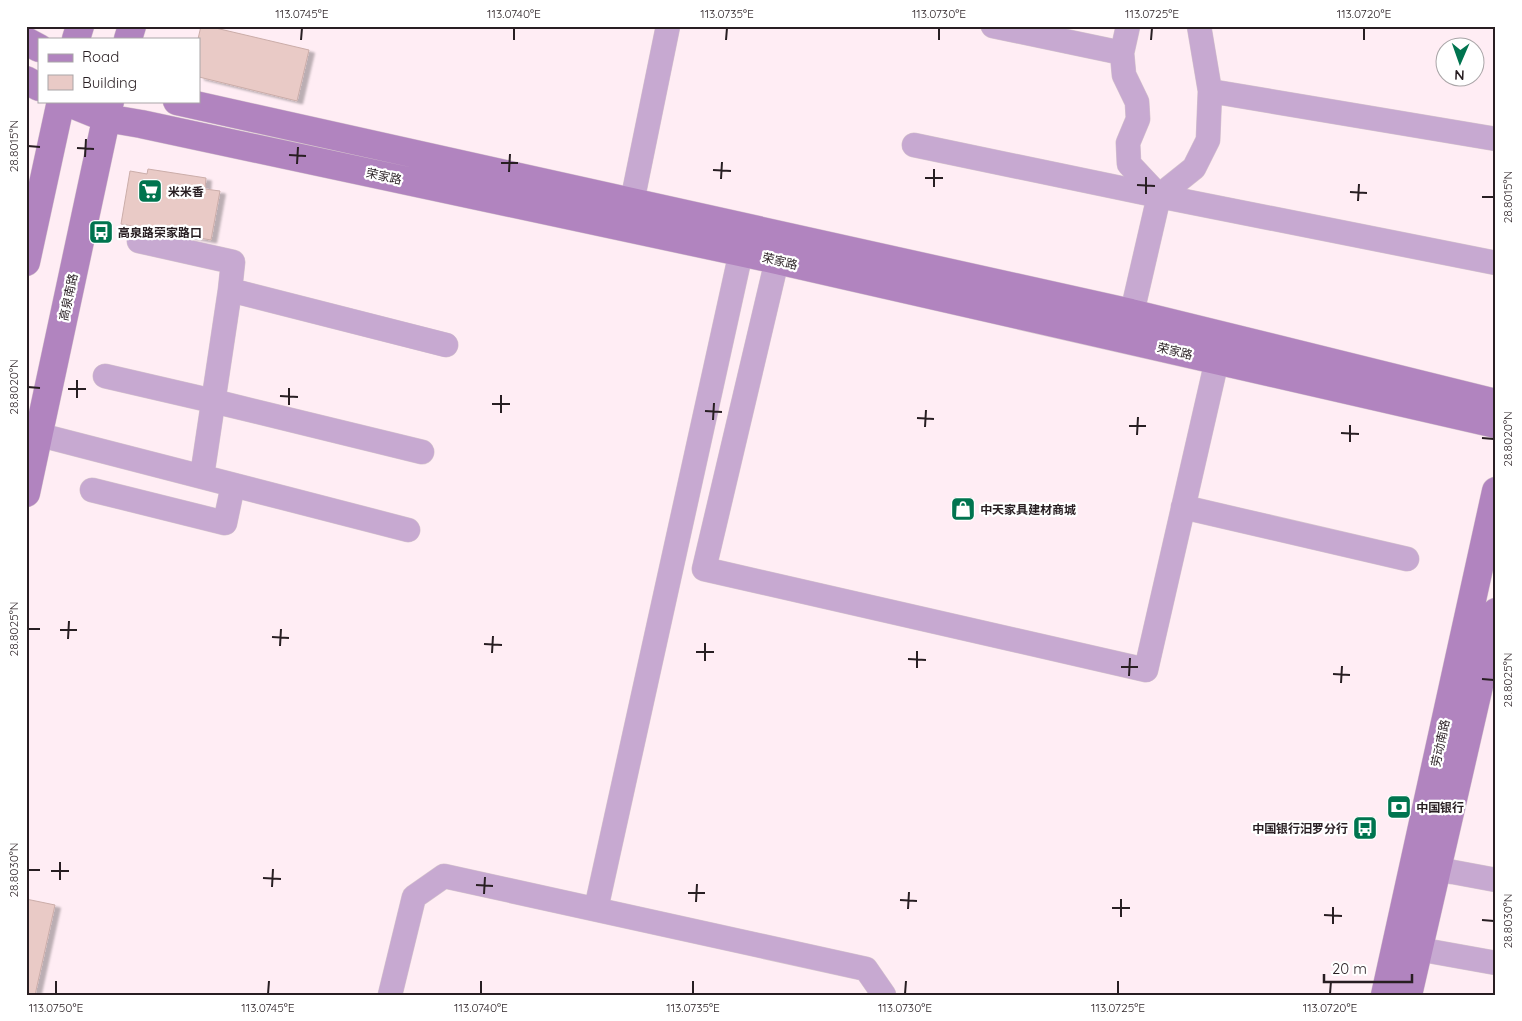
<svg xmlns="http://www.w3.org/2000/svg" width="1522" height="1021" viewBox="0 0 1522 1021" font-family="Quicksand,'Noto Sans SC',sans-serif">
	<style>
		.building { fill: #e9cac6; stroke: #cbada9; filter: url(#shadow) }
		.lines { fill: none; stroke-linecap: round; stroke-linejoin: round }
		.street-casing { stroke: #d8c8ce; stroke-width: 25 }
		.secondary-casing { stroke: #d8c8ce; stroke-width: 29 }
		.street { stroke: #c7a9d1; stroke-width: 24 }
		.secondary { stroke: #b184bf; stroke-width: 28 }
		.ticks { fill: none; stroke: #281e22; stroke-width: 2 }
		.labels { text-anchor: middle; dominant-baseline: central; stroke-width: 4.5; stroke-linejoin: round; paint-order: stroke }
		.street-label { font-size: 12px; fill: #281e22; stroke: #fff }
		.poi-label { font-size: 12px; font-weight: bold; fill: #281e22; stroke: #fff; text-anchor: start }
		.neatline { fill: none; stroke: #281e22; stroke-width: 2 }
		.ticks-label { font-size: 12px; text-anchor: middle; fill: #281e22 }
	</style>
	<defs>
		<filter id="shadow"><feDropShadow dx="5.5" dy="3" stdDeviation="1" flood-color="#0004"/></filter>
	</defs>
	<rect width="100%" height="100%" fill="#ffedf4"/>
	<!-- building -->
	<path class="building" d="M201 26H207L309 50 297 101 199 77V39H198Z
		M148 169 206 178 205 189 220 191 211 240 121 224 130 171 147 174Z
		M26 899 55 905 35 995H26Z"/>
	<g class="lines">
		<defs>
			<path id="street" d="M993 26 1122 53
				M1128 26 1122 53 1124 75 1137 102 1138 119 1128 143 1129 164 1159 196
				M1210 91 1496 139
				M914 145 1159 196 1496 263
				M632 202 668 26
				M139 241 233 262 230 290 202 476
				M777 260 704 569 1146 670 1217 360
				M230 290 446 345
				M1128 330 1159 196 1194 168 1208 140 1210 91 1199 26
				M105 376 213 401 422 452
				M40 435 408 530
				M92 490 225 523 233 485
				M1183 507 1407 559
				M1437 870 1453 872 1496 880
				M596 909 741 252
				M1418 949 1496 963
				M390 995 414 897 444 876 866 969 884 995"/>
			<path id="secondary" d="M76 39 80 26
				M128 39 132 26
				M26 41 39 48
				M26 80 39 87
				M64 101 106 118 141 124 777 260 1496 424
				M177 101 1131 313 1496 403
				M26 262 61 101
				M26 493 110 101
				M1385 995 1496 491
				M1408 995 1496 612"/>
		</defs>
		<!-- street casing -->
		<use href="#street" class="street-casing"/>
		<!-- secondary casing -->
		<use href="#secondary" class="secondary-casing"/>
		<!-- street -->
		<use href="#street" class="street"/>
		<!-- secondary -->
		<use href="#secondary" class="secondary"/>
	</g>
	<!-- ticks -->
	<path class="ticks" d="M301 40 302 28M514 40V28M726 40 727 28M939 40V28M1151 40 1152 28M1364 40V28M28 146 40 147M77 148 94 149M289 155 306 156M85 157 86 139M501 163H518M297 164 298 147M713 170 731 171M509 172 510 154M925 178H943M721 179 722 162M1137 185 1155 186M934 187V169M1350 192 1367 193M1146 194V177M1482 197H1494M1358 201 1359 184M28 387 40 388M68 389H86M280 396 298 397M77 398V380M492 404H510M289 405V388M705 411 722 412M501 413V395M917 418 934 419M713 420 714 403M1129 426H1146M925 427 926 410M1341 433 1359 434M1137 435 1138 417M1482 438 1494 439M1350 442V425M28 629H40M60 630H77M272 637 289 638M68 639 69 621M484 644 502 645M280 646 281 629M696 652H714M492 653 493 636M908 659 926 660M705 661V643M1121 667H1138M917 668V651M1333 674 1350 675M1129 676 1130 658M1482 679 1494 680M1341 683 1342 666M28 870H40M51 871H69M263 878 281 879M60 880V862M476 885 493 886M272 887 273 869M688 893H705M484 894 485 877M900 900 917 901M696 902 697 884M1112 908H1130M908 909 909 892M1324 915 1342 916M1121 917V899M1482 920 1494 921M1333 924V907M56 994V981M268 994 269 981M481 994V981M693 994V981M905 994 906 981M1118 994V981M1330 994 1331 981"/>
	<!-- icons -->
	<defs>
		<symbol id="supermarket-square" viewBox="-11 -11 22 22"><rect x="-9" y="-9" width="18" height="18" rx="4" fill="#00744f" stroke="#fff"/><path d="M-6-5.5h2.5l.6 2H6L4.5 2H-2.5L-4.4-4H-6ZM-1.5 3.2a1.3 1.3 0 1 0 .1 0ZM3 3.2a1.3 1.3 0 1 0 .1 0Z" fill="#fff"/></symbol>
		<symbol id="bus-square" viewBox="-11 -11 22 22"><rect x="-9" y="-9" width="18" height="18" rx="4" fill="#00744f" stroke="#fff"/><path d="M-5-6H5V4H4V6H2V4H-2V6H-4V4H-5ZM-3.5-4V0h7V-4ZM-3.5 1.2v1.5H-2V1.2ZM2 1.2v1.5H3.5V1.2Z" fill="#fff"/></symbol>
		<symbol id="shop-square" viewBox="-11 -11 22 22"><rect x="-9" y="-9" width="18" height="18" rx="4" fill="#00744f" stroke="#fff"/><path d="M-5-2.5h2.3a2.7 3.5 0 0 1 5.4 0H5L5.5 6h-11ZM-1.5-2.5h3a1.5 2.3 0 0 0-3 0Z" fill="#fff"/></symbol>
		<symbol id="bank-square" viewBox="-11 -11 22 22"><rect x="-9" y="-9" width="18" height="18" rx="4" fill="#00744f" stroke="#fff"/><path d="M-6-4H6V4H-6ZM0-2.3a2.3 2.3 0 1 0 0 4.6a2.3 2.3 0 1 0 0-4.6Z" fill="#fff"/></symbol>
	</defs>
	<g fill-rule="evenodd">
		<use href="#supermarket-square" x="136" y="177" width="28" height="28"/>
		<use href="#bus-square" x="87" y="218" width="28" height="28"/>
		<use href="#shop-square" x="949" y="495" width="28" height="28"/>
		<use href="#bank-square" x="1385" y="793" width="28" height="28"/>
		<use href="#bus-square" x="1351" y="814" width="28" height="28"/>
	</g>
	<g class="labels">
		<!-- street labels -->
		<g class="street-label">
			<text transform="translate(384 176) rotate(12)">荣家路</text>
			<text transform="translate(780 261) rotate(13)">荣家路</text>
			<text transform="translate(68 297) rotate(-78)">高泉南路</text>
			<text transform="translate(1175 351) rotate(13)">荣家路</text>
			<text transform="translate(1440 743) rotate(-78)">劳动南路</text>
		</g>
		<!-- poi labels -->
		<g class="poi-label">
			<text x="168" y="191">米米香</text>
			<text x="118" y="232">高泉路荣家路口</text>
			<text x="980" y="509">中天家具建材商城</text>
			<text x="1416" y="807">中国银行</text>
			<text x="1348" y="828" text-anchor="end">中国银行汨罗分行</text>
		</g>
	</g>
	<!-- border -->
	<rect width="1522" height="1021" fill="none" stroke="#ffffff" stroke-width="55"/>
	<!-- legend -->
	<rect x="38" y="38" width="162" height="65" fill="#ffffff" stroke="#a9a5a7"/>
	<rect x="48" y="54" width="25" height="8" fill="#b184bf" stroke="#a9a5a7"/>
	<text x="82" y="62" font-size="15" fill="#281e22">Road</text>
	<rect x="48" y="75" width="25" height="15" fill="#e9cac6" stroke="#a9a5a7"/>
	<text x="82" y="88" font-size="15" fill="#281e22">Building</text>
	<!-- north arrow -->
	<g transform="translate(1460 62) rotate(182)"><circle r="24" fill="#ffffff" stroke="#a9a5a7"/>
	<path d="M0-4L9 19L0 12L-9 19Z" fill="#00744f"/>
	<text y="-8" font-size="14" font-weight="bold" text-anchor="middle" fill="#281e22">N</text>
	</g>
	<!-- scale -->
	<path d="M1324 974v8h88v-8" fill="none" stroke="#281e22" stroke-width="2.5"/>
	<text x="1332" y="974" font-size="15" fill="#281e22" stroke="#ffffff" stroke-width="4" paint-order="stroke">20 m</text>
	<rect x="28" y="28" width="1466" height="966" class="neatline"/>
	<g class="ticks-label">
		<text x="302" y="18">113.0745°E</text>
		<text x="514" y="18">113.0740°E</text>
		<text x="727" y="18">113.0735°E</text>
		<text x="939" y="18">113.0730°E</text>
		<text x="1152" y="18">113.0725°E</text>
		<text x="1364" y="18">113.0720°E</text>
		<text transform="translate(14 146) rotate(-90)" y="4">28.8015°N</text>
		<text transform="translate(1508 197) rotate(-90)" y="4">28.8015°N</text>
		<text transform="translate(14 387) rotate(-90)" y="4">28.8020°N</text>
		<text transform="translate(1508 439) rotate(-90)" y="4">28.8020°N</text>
		<text transform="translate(14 629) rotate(-90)" y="4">28.8025°N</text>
		<text transform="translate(1508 680) rotate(-90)" y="4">28.8025°N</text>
		<text transform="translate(14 870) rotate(-90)" y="4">28.8030°N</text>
		<text transform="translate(1508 921) rotate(-90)" y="4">28.8030°N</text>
		<text x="56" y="1012">113.0750°E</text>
		<text x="268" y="1012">113.0745°E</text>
		<text x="481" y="1012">113.0740°E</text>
		<text x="693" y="1012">113.0735°E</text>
		<text x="905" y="1012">113.0730°E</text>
		<text x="1118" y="1012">113.0725°E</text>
		<text x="1330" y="1012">113.0720°E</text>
	</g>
</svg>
